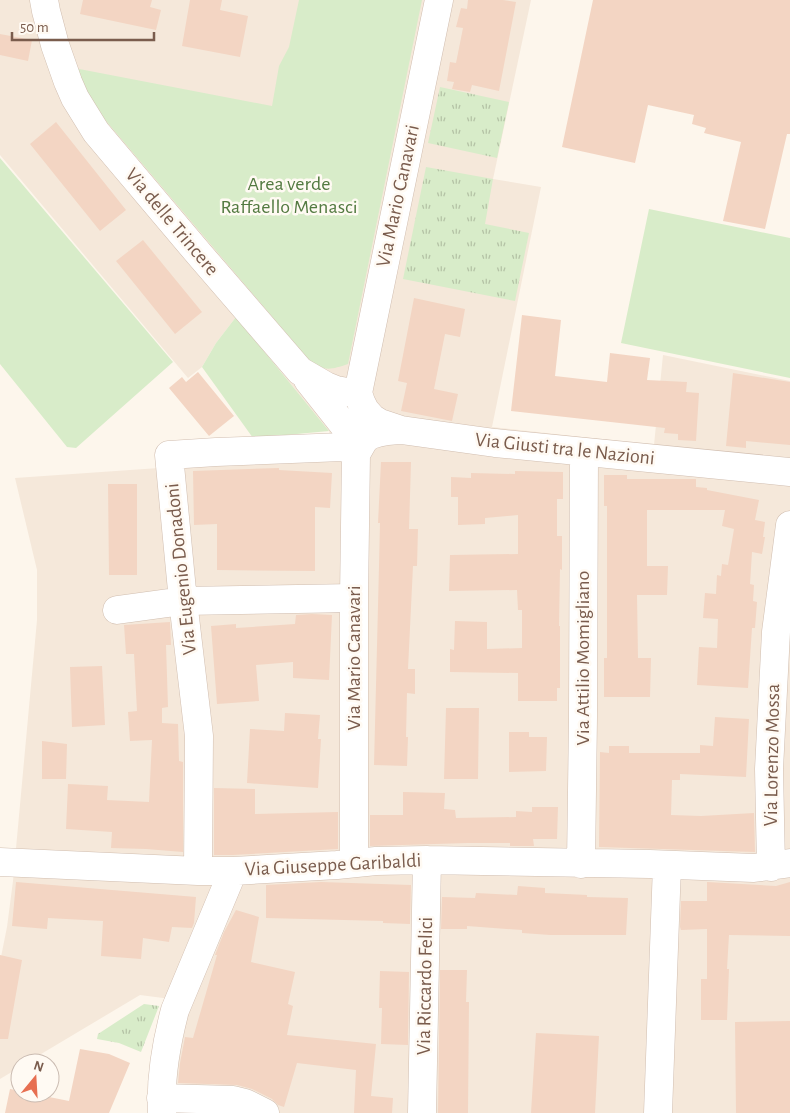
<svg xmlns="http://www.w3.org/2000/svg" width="790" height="1113" viewBox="0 0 790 1113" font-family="'Alegreya Sans',sans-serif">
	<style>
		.residential { fill: #f5e8da }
		.grass { fill: url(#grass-tufts) }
		.green { fill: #d8ecc9 }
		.building { fill: #f3d5c3 }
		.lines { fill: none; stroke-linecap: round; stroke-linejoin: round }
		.minor-casing { stroke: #d1beb0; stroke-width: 29 }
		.minor { stroke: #fff; stroke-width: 28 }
		.labels { text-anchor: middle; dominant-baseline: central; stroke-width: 5; stroke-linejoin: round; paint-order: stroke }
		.park-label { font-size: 20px; fill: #537a41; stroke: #fffaf3 }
		.street-label { font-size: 20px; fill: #7a5c4d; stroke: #fffaf3 }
	</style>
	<defs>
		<pattern id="grass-tufts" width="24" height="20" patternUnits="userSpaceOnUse" patternTransform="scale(1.25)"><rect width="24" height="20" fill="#d8ecc9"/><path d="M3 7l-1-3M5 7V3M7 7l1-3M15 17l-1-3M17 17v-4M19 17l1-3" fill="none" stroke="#b4c2a5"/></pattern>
	</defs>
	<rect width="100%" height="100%" fill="#fdf6ec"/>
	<!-- residential -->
	<path class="residential" d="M0 0H531L493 179 541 187 492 427 654 445 663 355 790 381V1113H171L186 1001 140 995 26 1063H20V1067L0 1079V962L7 927 13 881 37 620V570L15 478 332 456 329 431 236 317 216 343 202 367 188 378 0 155Z"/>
	<!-- grass -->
	<path class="grass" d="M440 87 509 102 497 158 428 143Z
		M426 167 493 179 485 224 529 233 515 301 403 279Z
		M144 1004 159 1006 141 1052 119 1043 97 1039 98 1034Z"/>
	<!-- green -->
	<path class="green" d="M299 0H422L348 364C330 370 324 372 308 359L95 108 74 68 272 106 279 66 289 47Z
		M0 158 173 362 76 448 67 447 0 364Z
		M649 209 790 238V378L621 343Z
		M236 317 329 431 253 438 202 367 216 343Z"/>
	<!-- building -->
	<path class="building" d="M83 0H152L150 7 161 10 156 30 80 14Z
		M190 0H222L220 10 248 16 240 57 182 46Z
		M468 0H503L516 2 499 91 472 85 470 92 452 89 454 82 447 81 450 62 456 63 463 28 456 27 461 8 467 9Z
		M593 0H790V134H787L765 229 723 221 741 142 704 133 706 128 692 124 694 115 648 105 635 163 562 147Z
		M0 34 32 40 28 61 0 55Z
		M56 122 126 210 100 231 30 144Z
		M143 240 202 312 175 334 116 261Z
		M414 298 465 309 460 337 445 334 434 389 458 394 452 421 401 411 407 383 398 381Z
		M522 315 561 320 555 376 607 382 610 353 650 358 647 380 687 382 686 392 699 393 696 441 678 440V434L664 433 665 428 511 411Z
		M198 372 234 416 209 436 169 388 182 377 186 382Z
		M733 373 790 382V445L746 441V448L726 446Z
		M381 462H411L409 529H418L417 566H413L408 669H415V694L407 693 406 737H408L407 766 374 765 379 566 380 523H378Z
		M279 468V470L332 473 330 508 315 507V571L217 570V524L194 525 193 471Z
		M515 471 563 472V499H557V536H562V570L560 569 559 626H560V688H557V701H518V673L450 672V649L454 650 455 621 487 622V649L522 648V610H518L517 590 449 591 450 555 518 554V515L485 518V524L458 525V497H451V477L471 478V473L515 474Z
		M604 475H627V479H696V487L707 488V490L759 500 755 520 765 522 763 537H765L762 554 752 552 750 584 754 585 753 601 757 602 755 628H752L748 688 697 685 699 647 717 648 718 619 703 618 705 593 716 594 717 575 721 576 722 564 728 565 734 529 722 526 725 510H647V566H668L667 595H637L638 658H651L650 697H604V658H607V506H604Z
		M108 484H137V575H109Z
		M312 614 332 615 329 680 293 678V662L256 665 259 701 217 704 211 626 236 624V628L295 624 296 615Z
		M170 622 171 645H166L168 707 162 708V723L178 724 179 761 183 762V852L146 849 111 848 112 832 66 829 68 784 108 786 107 800 149 802 152 740 130 741 128 712 137 711 134 654H126L124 625Z
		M102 666 105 725 72 727 70 667Z
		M446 708H479L478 779H444Z
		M285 713 320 715 318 739H321L318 788 247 783 250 729 284 731Z
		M715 717 749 719 746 777 680 774V780H672L671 815 701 816 754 813 755 852 599 847 600 752 609 753V746H629V753H700V745L713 746Z
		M509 732H529V737H547L546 771 509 772Z
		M42 741 67 744 66 779H42Z
		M214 788 255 789V814L338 812V849L233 855H214Z
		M403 792 445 793 444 809 455 810 456 818 516 817V811L532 812V807H558L557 839H533L534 846H510V843H468L370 846V815H403Z
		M16 882 196 897 194 923 192 928 172 927 169 942 143 938 141 959 101 956 103 921 48 918 47 929 12 926Z
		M321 882 411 885 410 924 383 923V921L266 918V885Z
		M707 882 776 886 790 882V936L729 935 727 969H729L727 1020H701V979H707V929L681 930 680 927 681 901H707Z
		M518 886 545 888V893L587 895V897L628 898 626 935H550L522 933V930L467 926V929H441L442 897 475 898 476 893 517 895Z
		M236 910 259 917 251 962 295 972 288 1004 293 1006 287 1035 376 1044 371 1096 393 1098 392 1113H354L356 1070 297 1063 284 1107 278 1105 272 1099 252 1089 237 1085 178 1083 180 1063 185 1037 193 1038 217 955H215L224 932Z
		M0 955 22 960 8 1039H0Z
		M440 970H467L466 1002H469L468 1113H438Z
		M380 971 409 972 408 1045 381 1044 382 1008H379Z
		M790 1021V1113H736L735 1022Z
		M536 1033 599 1036 595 1113H531Z
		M80 1049 109 1054 130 1063 109 1113H5L10 1089 20 1091V1093H29L69 1101Z"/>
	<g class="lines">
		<defs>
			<path id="minor" d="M44 0 46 11 55 45 68 82 75 98 96 132 199 254 300 371 326 386 336 390 347 392 358 393
				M439 0 358 393 361 402 365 410 372 418 380 423 401 430 495 443 790 472
				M308 380 346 428 350 437 356 454 354 598V863
				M117 610 183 601 354 598
				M0 862 198 871H233L337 865 376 861 427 860 650 864 754 868 790 863
				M581 864 583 717 584 452
				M771 867 769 769 776 632 790 525
				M198 871 199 736 183 601 169 455 216 452 342 447 349 449 356 454C359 449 362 443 365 439 374 431 390 431 401 430
				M161 1098 233 1100 245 1103 265 1113
				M162 1113C160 1078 166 1044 175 1010L233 871
				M422 1113 427 860
				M658 1113 667 865"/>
		</defs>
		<!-- minor casing -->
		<use href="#minor" class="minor-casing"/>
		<!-- minor -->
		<use href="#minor" class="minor"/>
	</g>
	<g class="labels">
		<!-- park labels -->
		<g class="park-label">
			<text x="289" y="184">Area verde<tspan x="289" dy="23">Raffaello Menasci</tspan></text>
		</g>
		<!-- street labels -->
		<g class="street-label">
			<text transform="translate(398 196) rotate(-78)">Via Mario Canavari</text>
			<text transform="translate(172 222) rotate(50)">Via delle Trincere</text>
			<text transform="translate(565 449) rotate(6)">Via Giusti tra le Nazioni</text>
			<text transform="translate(181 569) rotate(-96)">Via Eugenio Donadoni</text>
			<text transform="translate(354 658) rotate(-90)">Via Mario Canavari</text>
			<text transform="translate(583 658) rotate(-90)">Via Attilio Momigliano</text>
			<text transform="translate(772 755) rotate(-89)">Via Lorenzo Mossa</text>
			<text transform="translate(333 865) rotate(-3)">Via Giuseppe Garibaldi</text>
			<text transform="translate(425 986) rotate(-89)">Via Riccardo Felici</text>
		</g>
	</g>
	<!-- north arrow -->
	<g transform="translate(35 1078) rotate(18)"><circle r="24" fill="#fffaf3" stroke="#cabbb1"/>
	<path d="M0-4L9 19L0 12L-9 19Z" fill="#e76f51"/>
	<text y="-8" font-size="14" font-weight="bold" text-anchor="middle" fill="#7a5c4d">N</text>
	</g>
	<!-- scale -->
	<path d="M12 32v8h142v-8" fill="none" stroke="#7a5c4d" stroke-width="2.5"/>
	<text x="20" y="32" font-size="15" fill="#7a5c4d" stroke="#fffaf3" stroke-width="4" paint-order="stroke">50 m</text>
</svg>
